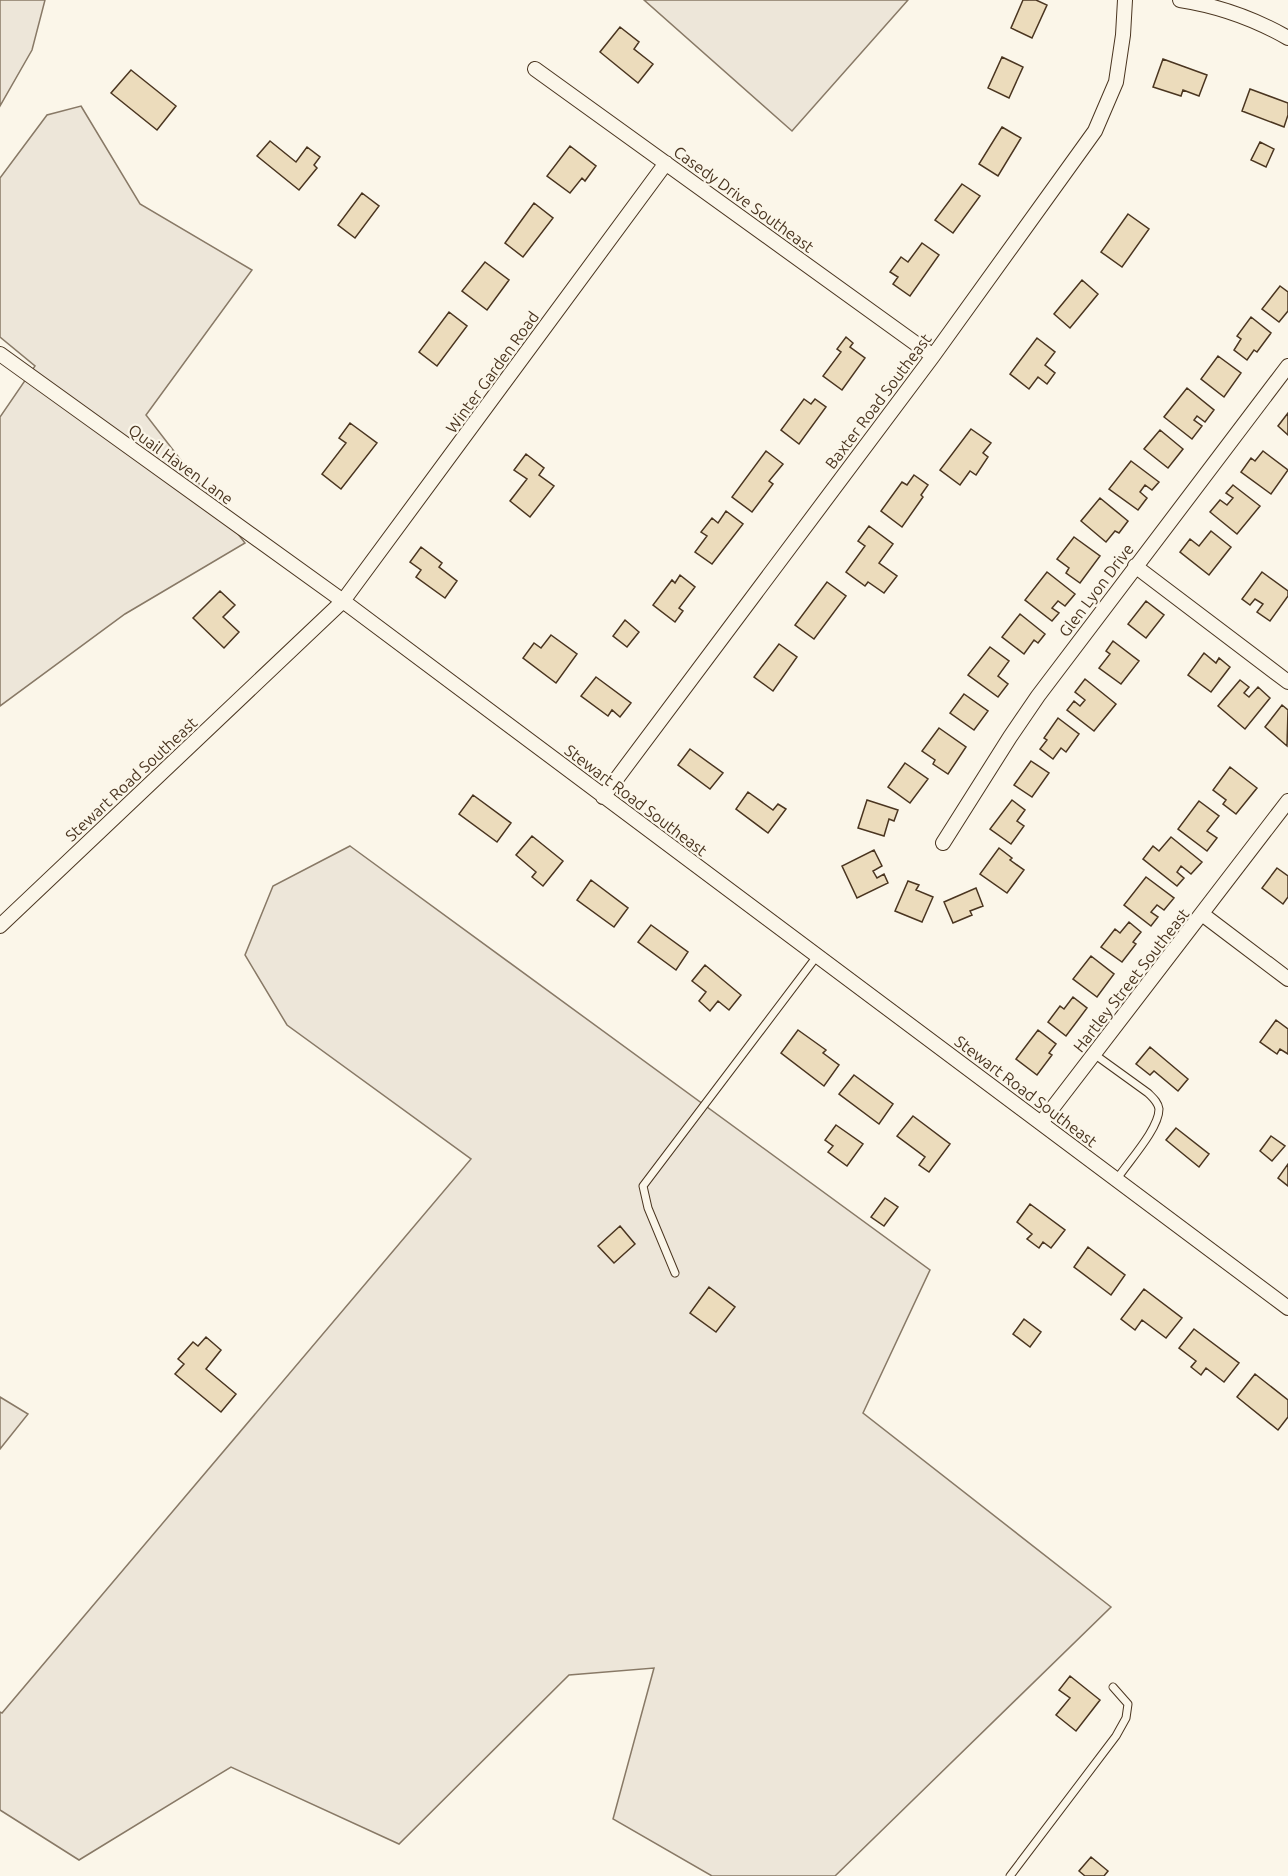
<svg xmlns="http://www.w3.org/2000/svg" width="1288" height="1876" viewBox="0 0 1288 1876" font-family="Ubuntu,sans-serif">
	<style>
		.green { fill: #ede6d9; stroke: #887966; stroke-width: 1.5 }
		.building { fill: #ecdcbc; stroke: #4a3520; stroke-width: 1.5 }
		.lines { fill: none; stroke-linecap: round; stroke-linejoin: round }
		.service-casing { stroke: #4a3520; stroke-width: 9 }
		.minor-casing { stroke: #4a3520; stroke-width: 16 }
		.service { stroke: #fbf6e9; stroke-width: 7 }
		.minor { stroke: #fbf6e9; stroke-width: 14 }
		.labels { text-anchor: middle; dominant-baseline: central; stroke-width: 4.5; stroke-linejoin: round; paint-order: stroke }
		.street-label { font-size: 16px; fill: #4a3520; stroke: #fbf6e9 }
	</style>
	<rect width="100%" height="100%" fill="#fbf6e9"/>
	<!-- green -->
	<path class="green" d="M0 0H45L32 50 0 106Z
		M644 0H908L792 131Z
		M81 106 140 204 252 270 146 415 245 543 125 614 0 706V417L35 366 0 337V178L47 115Z
		M350 846 930 1270 863 1413 1111 1607 835 1876H712L613 1819 654 1668 569 1675 399 1844 231 1767 79 1860 0 1810V1712L2 1713 471 1159 287 1025 245 955 273 886Z
		M0 1397 28 1414 0 1449Z"/>
	<!-- building -->
	<path class="building" d="M1023 0H1036L1047 5 1032 38 1011 28Z
		M620 27 639 42 634 49 653 64 638 83 600 52Z
		M1002 57 1023 67 1009 98 988 88Z
		M1163 59 1207 75 1199 96 1183 90 1181 96 1153 87Z
		M131 70 176 106 157 130 111 93Z
		M1250 89 1288 103V115L1284 127 1242 111Z
		M1002 127 1021 138 998 176 979 164Z
		M270 141 296 162 307 147 320 157 314 165 317 168 299 190 257 156Z
		M1260 142 1274 149 1266 167 1251 160Z
		M570 146 596 166 585 181 582 178 570 193 547 176Z
		M962 184 980 196 953 233 935 220Z
		M362 193 379 206 355 238 338 225Z
		M534 203 553 218 523 257 505 243Z
		M1128 214 1149 229 1122 267 1101 252Z
		M922 243 939 255 910 296 893 284 898 277 890 272 901 257 908 262Z
		M485 262 509 280 487 310 462 291Z
		M1082 280 1098 294 1070 328 1054 314Z
		M1280 286 1288 292V311L1279 322 1262 309Z
		M449 312 467 326 437 366 419 352Z
		M1251 317 1271 333 1257 352 1254 350 1247 360 1234 350 1241 339 1237 336Z
		M846 337 853 343 850 347 865 358 842 390 823 376 841 352 837 349Z
		M1037 338 1055 352 1045 365 1055 373 1047 384 1038 377 1029 389 1010 374Z
		M1218 356 1241 373 1224 397 1201 379Z
		M1187 388 1214 410 1205 422 1197 416 1194 420 1202 426 1192 439 1164 417Z
		M804 399 811 404 815 399 826 407 799 444 781 430Z
		M1288 413V435L1278 426Z
		M350 423 377 443 341 489 322 474 346 443 339 438Z
		M971 429 991 443 983 453 988 457 976 475 970 471 960 485 940 470Z
		M1160 430 1183 449 1168 468 1144 449Z
		M766 451 783 464 769 481 773 484 752 512 732 497Z
		M1263 451 1288 470 1271 494 1241 472 1251 458 1255 461Z
		M526 454 544 468 539 475 554 486 530 517 510 501 527 479 514 470Z
		M1131 461 1159 482 1152 490 1145 485 1140 492 1147 498 1138 510 1109 489Z
		M914 475 928 485 921 495 923 497 902 527 881 511 902 482 907 485Z
		M1233 485 1260 506 1237 534 1210 512 1220 500 1227 505 1233 498 1226 493Z
		M1100 498 1128 521 1119 533 1115 531 1106 542 1081 521Z
		M726 511 743 524 712 564 695 552 707 536 701 532 712 518 718 523Z
		M869 526 893 544 879 563 897 576 884 593 868 582 865 586 846 572 865 546 858 541Z
		M1211 531 1231 547 1209 575 1180 552 1190 539 1199 546Z
		M1074 537 1100 556 1080 583 1066 573 1069 568 1057 559Z
		M421 547 442 563 439 567 457 581 445 598 416 577 421 570 410 562Z
		M1047 572 1075 594 1065 606 1058 601 1052 608 1059 613 1052 621 1025 600Z
		M1262 572 1288 591V596L1270 621 1257 612 1263 604 1255 599 1250 605 1242 599Z
		M680 575 695 587 679 608 683 611 675 622 653 605 672 580 675 583Z
		M827 582 846 596 814 639 795 625Z
		M220 591 235 605 223 617 239 632 224 648 193 618Z
		M1146 601 1164 615 1146 638 1128 624Z
		M1020 614 1045 634 1038 643 1034 640 1024 654 1002 637Z
		M625 620 639 632 627 647 613 636Z
		M551 635 577 654 556 683 523 658 534 643 541 648Z
		M1113 641 1139 661 1121 684 1099 668 1110 654 1106 651Z
		M779 644 797 657 773 691 754 677Z
		M990 647 1009 661 998 676 1008 684 998 697 968 675Z
		M1204 653 1216 663 1219 658 1230 667 1211 692 1188 675Z
		M596 677 631 703 620 717 612 710 608 716 581 696Z
		M1085 679 1116 704 1094 731 1067 710 1074 701 1080 706 1085 700 1075 692Z
		M1240 680 1249 687 1244 693 1249 697 1258 687 1270 698 1245 729 1218 706Z
		M964 694 988 711 974 730 950 713Z
		M1282 705 1288 710 1287 746 1265 727Z
		M1058 718 1079 734 1066 752 1061 748 1053 759 1040 749 1047 740 1044 738Z
		M939 728 966 747 948 774 933 764 935 760 922 751Z
		M690 749 723 773 710 789 678 765Z
		M1031 761 1049 773 1032 797 1014 785Z
		M905 763 928 779 910 803 888 787Z
		M1230 767 1257 788 1236 814 1223 804 1226 800 1213 790Z
		M748 792 773 810 778 804 786 809 768 833 736 809Z
		M473 795 511 823 497 842 459 814Z
		M867 800 898 810 894 821 889 819 884 836 858 828Z
		M1012 800 1025 810 1017 821 1024 826 1011 844 990 829Z
		M1199 801 1219 816 1207 831 1217 838 1207 851 1178 829Z
		M532 836 563 861 543 886 532 877 536 872 516 855Z
		M1171 837 1202 862 1191 874 1181 866 1177 872 1184 878 1177 886 1143 859 1153 846 1159 851Z
		M999 848 1012 858 1010 860 1024 870 1007 893 980 874Z
		M874 850 882 866 873 871 877 878 884 874 888 883 857 898 842 866Z
		M1277 868 1288 876V897L1283 904 1262 888Z
		M1146 877 1174 898 1164 910 1157 905 1151 912 1158 917 1151 926 1124 905Z
		M591 880 628 908 614 927 577 900Z
		M908 881 919 885 916 890 933 897 922 922 895 911Z
		M976 888 983 906 970 911 972 915 953 923 944 902Z
		M1129 922 1141 932 1133 942 1136 944 1122 962 1101 947 1115 929 1120 933Z
		M651 925 688 952 676 970 638 942Z
		M1091 956 1114 974 1097 997 1073 979Z
		M705 965 741 995 729 1010 718 1001 710 1011 699 1001 706 992 692 981Z
		M1073 997 1087 1008 1066 1036 1048 1022 1060 1006 1064 1009Z
		M1276 1020 1288 1029V1054L1280 1049 1277 1054 1260 1042Z
		M798 1030 826 1050 823 1053 839 1065 824 1086 781 1053Z
		M1038 1030 1056 1044 1049 1053 1052 1055 1037 1075 1016 1059Z
		M1150 1047 1188 1079 1178 1091 1154 1071 1150 1075 1136 1064Z
		M854 1075 893 1104 879 1124 839 1094Z
		M913 1116 950 1144 929 1172 919 1165 925 1157 897 1136Z
		M836 1125 863 1144 847 1166 828 1152 833 1146 825 1140Z
		M1176 1128 1209 1154 1199 1167 1166 1140Z
		M1271 1136 1285 1146 1272 1161 1260 1151Z
		M1288 1164V1186L1278 1178Z
		M885 1198 898 1207 884 1226 871 1217Z
		M1030 1204 1065 1230 1051 1248 1043 1242 1039 1248 1027 1239 1032 1234 1017 1222Z
		M620 1226 635 1244 614 1263 598 1246Z
		M1088 1247 1125 1275 1111 1295 1074 1267Z
		M709 1287 735 1307 716 1332 690 1313Z
		M1144 1289 1182 1318 1166 1338 1142 1320 1135 1330 1121 1319Z
		M1024 1319 1041 1332 1030 1347 1013 1334Z
		M1194 1329 1239 1363 1224 1382 1206 1368 1201 1375 1191 1367 1196 1361 1179 1348Z
		M206 1337 221 1350 206 1369 236 1394 221 1412 175 1374 184 1364 178 1359 193 1342 198 1346Z
		M1255 1374 1288 1400V1417L1278 1430 1237 1397Z
		M1070 1676 1100 1700 1076 1731 1056 1715 1070 1698 1059 1690Z
		M1091 1857 1108 1871 1104 1876H1085L1079 1871Z"/>
	<g class="lines">
		<defs>
			<path id="service" d="M1094 1054 1148 1093C1153 1098 1158 1102 1159 1109 1159 1129 1128 1162 1117 1179
				M675 1273 648 1208 643 1186 817 956
				M1010 1876 1116 1736 1126 1718 1128 1704 1113 1687"/>
			<path id="minor" d="M1180 0C1219 6 1255 19 1288 38
				M535 69 933 356
				M0 354 343 601 1288 1308
				M1135 566 1288 682
				M603 797 933 356 1095 131 1116 82 1123 35 1125 0
				M943 843 1010 737 1038 696 1288 366
				M1202 914 1288 979
				M0 926 343 601 666 163
				M1041 1123 1288 801"/>
		</defs>
		<!-- service casing -->
		<use href="#service" class="service-casing"/>
		<!-- minor casing -->
		<use href="#minor" class="minor-casing"/>
		<!-- service -->
		<use href="#service" class="service"/>
		<!-- minor -->
		<use href="#minor" class="minor"/>
	</g>
	<g class="labels">
		<!-- street labels -->
		<g class="street-label">
			<text transform="translate(744 199) rotate(36)">Casedy Drive Southeast</text>
			<text transform="translate(492 372) rotate(-54)">Winter Garden Road</text>
			<text transform="translate(878 401) rotate(-53)">Baxter Road Southeast</text>
			<text transform="translate(181 464) rotate(36)">Quail Haven Lane</text>
			<text transform="translate(1096 590) rotate(-53)">Glen Lyon Drive</text>
			<text transform="translate(131 779) rotate(-43)">Stewart Road Southeast</text>
			<text transform="translate(636 800) rotate(37)">Stewart Road Southeast</text>
			<text transform="translate(1131 980) rotate(-52)">Hartley Street Southeast</text>
			<text transform="translate(1026 1091) rotate(37)">Stewart Road Southeast</text>
		</g>
	</g>
</svg>
